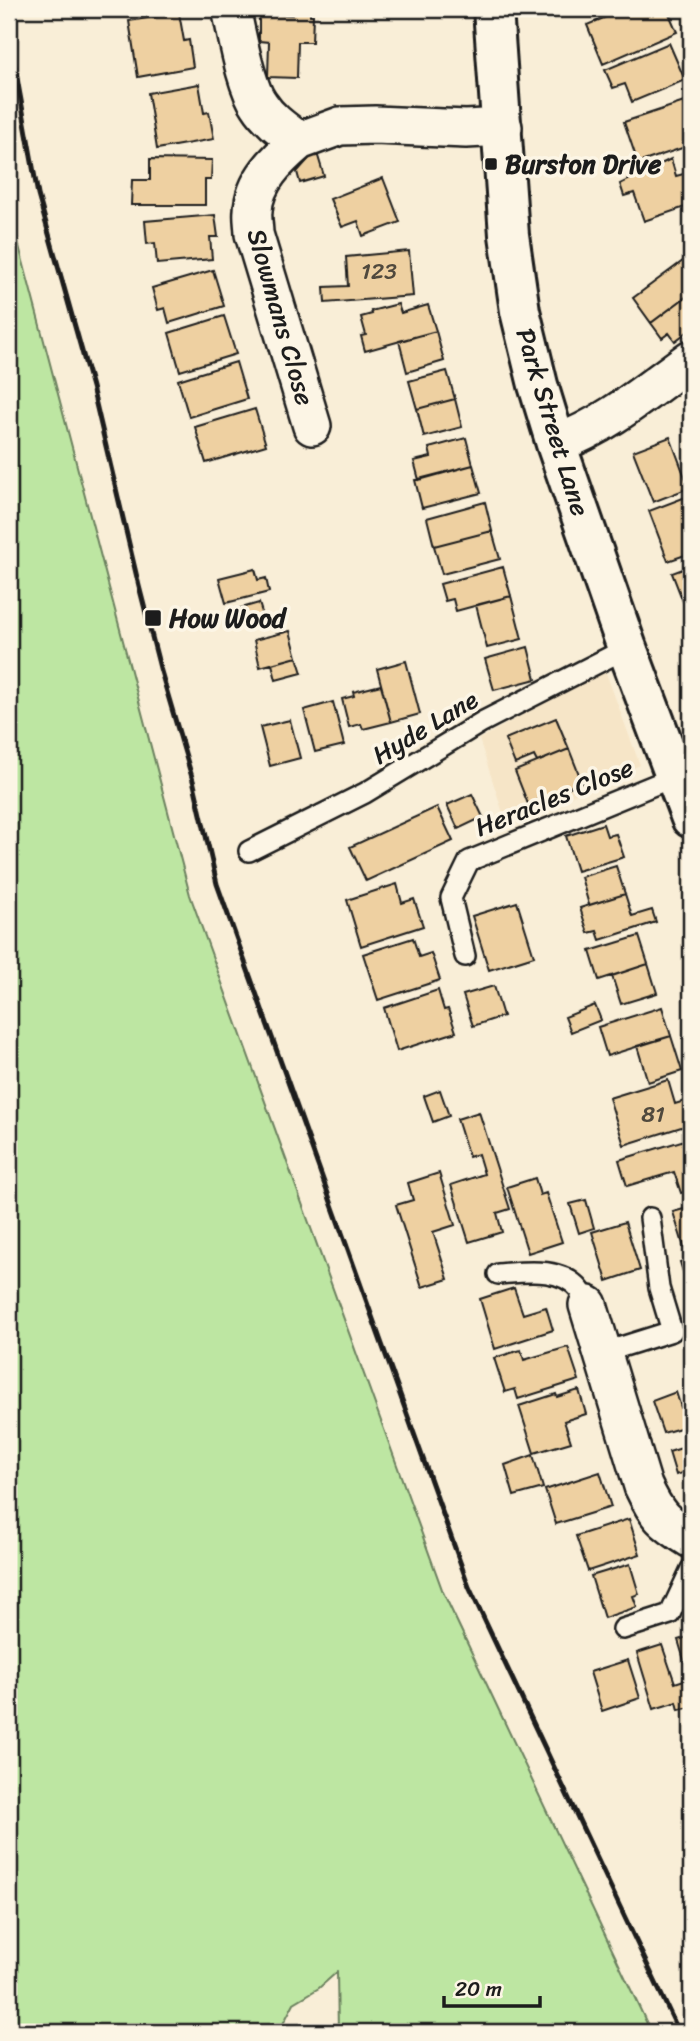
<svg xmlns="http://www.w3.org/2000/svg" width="700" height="2041" viewBox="0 0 700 2041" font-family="Sriracha,sans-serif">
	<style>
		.built { fill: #f6e5c7 }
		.green { fill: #bde6a2; stroke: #6c815f; stroke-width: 2 }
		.building { fill: #eed0a1; stroke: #1c1c1c; stroke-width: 2 }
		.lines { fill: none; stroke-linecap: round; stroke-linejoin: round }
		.service-casing { stroke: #1c1c1c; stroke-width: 24 }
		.minor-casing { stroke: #1c1c1c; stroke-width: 42 }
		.tertiary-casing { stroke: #1c1c1c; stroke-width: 44 }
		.service { stroke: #fcf5e5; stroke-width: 19 }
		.minor { stroke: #fcf5e5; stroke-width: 37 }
		.tertiary { stroke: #fcf5e5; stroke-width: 38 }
		.rail { stroke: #1c1c1c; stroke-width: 5 }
		.poi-dot { fill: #1c1c1c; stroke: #fcf5e5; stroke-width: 2.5 }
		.labels { text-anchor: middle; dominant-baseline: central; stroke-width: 7; stroke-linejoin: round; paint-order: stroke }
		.number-label { font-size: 23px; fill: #50493d }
		.poi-label { font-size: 26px; font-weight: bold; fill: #1c1c1c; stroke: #fcf5e5; text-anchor: start }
		.street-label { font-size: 26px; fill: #1c1c1c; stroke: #fcf5e5 }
	</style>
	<rect width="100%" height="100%" fill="#f9eed7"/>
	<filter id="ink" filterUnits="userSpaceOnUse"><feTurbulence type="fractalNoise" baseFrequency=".0143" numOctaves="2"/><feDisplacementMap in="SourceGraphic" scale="14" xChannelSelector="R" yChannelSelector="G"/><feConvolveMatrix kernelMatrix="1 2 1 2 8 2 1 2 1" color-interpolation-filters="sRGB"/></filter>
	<g filter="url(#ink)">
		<!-- built -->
		<path class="built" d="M605 670 640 765 507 825 479 739Z"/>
		<!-- green -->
		<path class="green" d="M9 208 190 895 443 1592 651 2032H338L337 1972 319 1988 294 2003 282 2026V2032H9Z"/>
		<!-- building -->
		<path class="building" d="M292 9H310V15H313L312 42H298L297 78 268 77 269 42 259 41V14L292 15Z
			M625 9H667L677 32 603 64 587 25Z
			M179 13 184 41 189 40 193 67 138 77 129 21Z
			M669 43 685 80 632 102 625 84 613 88 605 70Z
			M199 84 204 113 209 112 214 139 157 149 148 93Z
			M684 102 691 123V145L638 163 624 122Z
			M317 153 324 176 300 183 297 172 313 154Z
			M150 159 212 160 211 180H205V205H131L132 180H150Z
			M671 159 676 176 691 172V205L644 221 634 193 624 196 620 184Z
			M383 178 400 222 363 236 358 221 342 227 330 199Z
			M215 215 218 237H210L212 259 157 264 155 243 147 244 145 221Z
			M409 251 413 296 325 303 324 287 348 286 346 257Z
			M691 255V293L651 323 633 298Z
			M213 270 224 306 169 323 165 308 158 310 152 288Z
			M691 293V329L675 341 669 333 662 338 651 323Z
			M398 304 401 313 428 305 436 331 365 351 361 336 366 335 361 317 372 314 371 311Z
			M224 316 236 354 180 371 169 333Z
			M436 331 444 361 407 372 399 341Z
			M236 362 247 399 189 417 178 380Z
			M447 371 455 399 417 409 409 381Z
			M455 399 462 427 424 437 417 409Z
			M255 409 266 445 206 463 195 427Z
			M670 437 689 488 653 502 633 451Z
			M466 438 473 465 419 480 414 461 431 457 429 448Z
			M473 465 481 493 422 508 415 480Z
			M691 495V553L668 561 649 511Z
			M485 502 492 531 434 546 427 518Z
			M492 531 500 559 442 574 434 546Z
			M691 566V602L684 604 672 573Z
			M503 567 511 596 456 611 453 599 445 601 440 584Z
			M255 569 258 580 266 578 269 592 226 603 219 578Z
			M511 596 522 639 487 648 476 605Z
			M259 603 264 619 235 626 231 611Z
			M290 631 297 657 260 667 254 640Z
			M528 647 536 679 494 690 485 659Z
			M297 657 302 673 276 680 272 664Z
			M406 661 420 714 391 722 377 669Z
			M381 685 391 722 363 729 361 724 349 727 342 699 354 696 353 692Z
			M333 702 344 745 315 752 304 710Z
			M556 718 569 749 537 762 534 756 515 764 505 739Z
			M290 720 300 758 270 766 260 727Z
			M569 749 582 782 528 804 515 771Z
			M472 794 483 817 458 829 447 805Z
			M437 807 453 841 366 881 350 847Z
			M603 824 607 836 616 834 624 857 577 871 566 836Z
			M616 866 625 894 589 905 581 877Z
			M397 884 402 903 414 899 423 926 361 946 347 900Z
			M625 894 632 916 652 910 656 922 600 940 597 931 588 933 580 908Z
			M517 902 534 956 489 970 472 916Z
			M639 936 648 964 599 980 590 951Z
			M413 938 419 957 431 953 440 980 378 1000 363 954Z
			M648 964 657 993 621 1004 612 976Z
			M494 986 503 1016 473 1026 463 995Z
			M438 990 444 1010 448 1009 456 1032 397 1051 384 1008Z
			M595 1005 601 1020 571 1032 565 1017Z
			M662 1007 671 1036 607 1056 598 1027Z
			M671 1036 682 1071 648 1082 637 1046Z
			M668 1080 675 1104 691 1099V1124L624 1145 609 1098Z
			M440 1090 449 1116 433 1122 424 1096Z
			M479 1112 510 1209 497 1213 502 1232 469 1242 451 1185 484 1174 478 1154 469 1157 457 1119Z
			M691 1138V1190L681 1193 674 1172 627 1186 619 1160Z
			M439 1173 455 1225 433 1232 448 1279 422 1287 396 1205 413 1200 408 1183Z
			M535 1178 540 1195 546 1193 562 1242 528 1253 507 1187Z
			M586 1200 594 1228 579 1233 570 1204Z
			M691 1207V1245L684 1247 673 1212Z
			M625 1222 640 1270 607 1281 592 1232Z
			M691 1259V1298L680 1262Z
			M514 1288 523 1314 546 1307 553 1330 495 1349 480 1299Z
			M568 1347 579 1380 518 1399 515 1389 505 1392 494 1358 521 1350 524 1360Z
			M579 1390 586 1414 564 1421 571 1442 534 1453 519 1406 556 1394 557 1397Z
			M676 1392 687 1426 663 1433 652 1401Z
			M691 1445V1470L676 1475 669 1452Z
			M533 1455 543 1488 514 1496 505 1465Z
			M600 1472 611 1507 556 1524 545 1490Z
			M629 1519 640 1554 588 1571 576 1536Z
			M630 1564 639 1594 633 1596 637 1607 604 1618 591 1576Z
			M691 1636V1683L678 1640Z
			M662 1645 675 1683 687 1679 691 1694V1707L679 1710 677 1702 654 1709 637 1653Z
			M628 1660 640 1698 602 1711 590 1672Z"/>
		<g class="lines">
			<defs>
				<path id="service" d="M249 851 365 793 482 722 627 648
					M465 956 451 898 469 861 676 776
					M498 1274C525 1272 561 1266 580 1290 583 1294 585 1300 588 1305
					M602 1353 672 1331 659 1288 650 1218
					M623 1629 670 1614 691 1569"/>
				<path id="minor" d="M231 9C237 33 245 85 259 104 269 120 284 130 299 141L340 126 375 125 466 129 503 127
					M299 141C278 159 254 181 253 211 252 218 254 226 254 234L312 426
					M556 444C606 426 648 390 691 359
					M588 1305 643 1486C657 1516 663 1522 691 1539"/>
				<path id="tertiary" d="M493 9 509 235 520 311 538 385 556 444 627 648 691 818"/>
			</defs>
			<!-- service casing -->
			<use href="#service" class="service-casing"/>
			<!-- minor casing -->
			<use href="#minor" class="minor-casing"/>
			<!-- tertiary casing -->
			<use href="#tertiary" class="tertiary-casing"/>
			<!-- service -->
			<use href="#service" class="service"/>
			<!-- minor -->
			<use href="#minor" class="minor"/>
			<!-- tertiary -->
			<use href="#tertiary" class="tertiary"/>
			<!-- rail -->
			<path class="rail" d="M9 34 38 195 92 387 139 586 160 668 194 784 217 884 469 1587 679 2032"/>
		</g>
	</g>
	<!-- markers -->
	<g class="poi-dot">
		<rect x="484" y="157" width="14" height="14" rx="3.5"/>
		<rect x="144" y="609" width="18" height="18" rx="3.5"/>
	</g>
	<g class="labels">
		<!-- number labels -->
		<g class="number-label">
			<text x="379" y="271">123</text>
			<text x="653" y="1114">81</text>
		</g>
		<!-- poi labels -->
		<g class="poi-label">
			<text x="505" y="164">Burston Drive</text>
			<text x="169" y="618">How Wood</text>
		</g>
		<!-- street labels -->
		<g class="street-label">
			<text transform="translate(281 317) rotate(74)">Slowmans Close</text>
			<text transform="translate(553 422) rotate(73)">Park Street Lane</text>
			<text transform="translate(425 727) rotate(-31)">Hyde Lane</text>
			<text transform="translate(554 797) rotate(-22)">Heracles Close</text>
		</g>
	</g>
	<!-- margin -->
	<rect width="700" height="2041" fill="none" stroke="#fcf5e5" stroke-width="35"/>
	<rect x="18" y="18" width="665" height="2006" fill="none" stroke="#1c1c1c" stroke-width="2.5" filter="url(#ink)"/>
	<!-- scale -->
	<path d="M444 1996v10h96v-10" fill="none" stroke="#1c1c1c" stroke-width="3.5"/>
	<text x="455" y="1996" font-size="21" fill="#1c1c1c" stroke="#fcf5e5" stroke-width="5" paint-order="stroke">20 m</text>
</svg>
